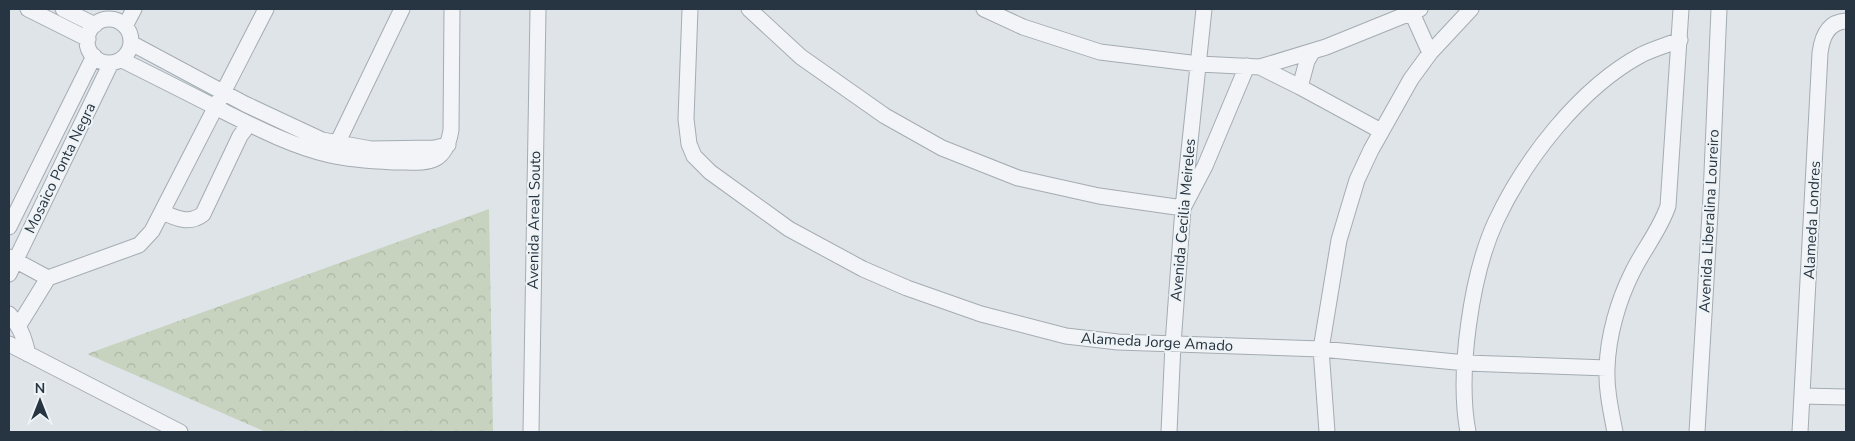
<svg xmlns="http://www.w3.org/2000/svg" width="1855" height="441" viewBox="0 0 1855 441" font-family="'Nunito Sans',sans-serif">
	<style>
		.forest { fill: url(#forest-crowns) }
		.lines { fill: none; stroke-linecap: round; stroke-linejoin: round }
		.minor-casing { stroke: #a4acb3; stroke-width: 17 }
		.minor { stroke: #f2f4f7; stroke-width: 15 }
		.labels { text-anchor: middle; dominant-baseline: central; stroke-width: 4; stroke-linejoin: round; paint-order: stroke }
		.street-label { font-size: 15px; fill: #273441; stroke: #eef3f6 }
	</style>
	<defs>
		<pattern id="forest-crowns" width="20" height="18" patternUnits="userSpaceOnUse" patternTransform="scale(1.25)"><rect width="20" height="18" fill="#c7d3bf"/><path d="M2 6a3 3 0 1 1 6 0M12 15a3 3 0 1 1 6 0" fill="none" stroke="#abb6a5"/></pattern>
	</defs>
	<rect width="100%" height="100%" fill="#dfe4e9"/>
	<!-- forest -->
	<path class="forest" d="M489 209 493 432H266L87 354Z"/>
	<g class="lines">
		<defs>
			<path id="minor" d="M28 9 88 39
				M63 9 95 25
				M690 9 686 119 689 144 694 156 710 172 789 229 863 269 907 288 981 314 1066 336 1118 342 1321 349 1466 363 1607 368
				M749 9 801 57 885 116 942 148 1018 178 1099 196 1183 208 1205 166 1247 66
				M984 9 1023 27 1100 52 1199 64 1260 67 1326 47 1420 9
				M1412 13 1430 53
				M87 41a22 22 0 1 1 44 0a22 22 0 1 1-44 0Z
				M125 26 134 9
				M131 43 245 104 322 140 371 149 434 148 448 145
				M122 60C154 76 186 92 217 108 253 126 291 146 330 155 351 160 373 161 394 162 426 162 445 167 451 130L452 9
				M1260 67 1300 87 1381 131
				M1300 87 1307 61 1313 51
				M333 152 402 9
				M162 212C176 218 189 225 203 214L240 136 249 124
				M9 227 94 56
				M9 257 48 278
				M9 274 111 63
				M9 314C20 326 24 337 28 354
				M19 325 48 278 139 245 152 231 266 9
				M9 344 180 432
				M1802 396 1846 397
				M531 432 538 9
				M1169 432 1173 344 1183 208 1204 9
				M1327 432 1321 349 1339 240 1357 180 1371 150 1411 79 1430 53 1471 9
				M1468 432C1457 374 1471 275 1496 221 1525 159 1580 88 1641 55 1653 49 1667 45 1680 40
				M1615 432C1611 411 1606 389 1607 368 1608 336 1618 301 1632 273 1643 250 1660 230 1668 206L1681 9
				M1697 432 1711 196 1719 9
				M1800 432 1820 53C1822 37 1828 22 1846 21"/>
		</defs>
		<!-- minor casing -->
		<use href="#minor" class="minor-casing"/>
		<!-- minor -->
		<use href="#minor" class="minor"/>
	</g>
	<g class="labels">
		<!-- street labels -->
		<g class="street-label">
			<text transform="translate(60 168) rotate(-64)">Mosaico Ponta Negra</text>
			<text transform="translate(534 220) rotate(-89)">Avenida Areal Souto</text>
			<text transform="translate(1183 220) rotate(-85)">Avenida Cecilia Meireles</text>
			<text transform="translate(1812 220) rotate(-87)">Alameda Londres</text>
			<text transform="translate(1709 221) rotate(-87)">Avenida Liberalina Loureiro</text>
			<text transform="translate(1157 342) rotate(3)">Alameda Jorge Amado</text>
		</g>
	</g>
	<!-- border -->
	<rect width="1855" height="441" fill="none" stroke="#273441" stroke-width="20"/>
	<!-- north arrow -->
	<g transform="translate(40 401)" stroke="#eef3f6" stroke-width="4" paint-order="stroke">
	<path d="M0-4L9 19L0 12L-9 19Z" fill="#273441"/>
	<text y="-8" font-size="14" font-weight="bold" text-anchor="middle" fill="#273441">N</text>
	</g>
</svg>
